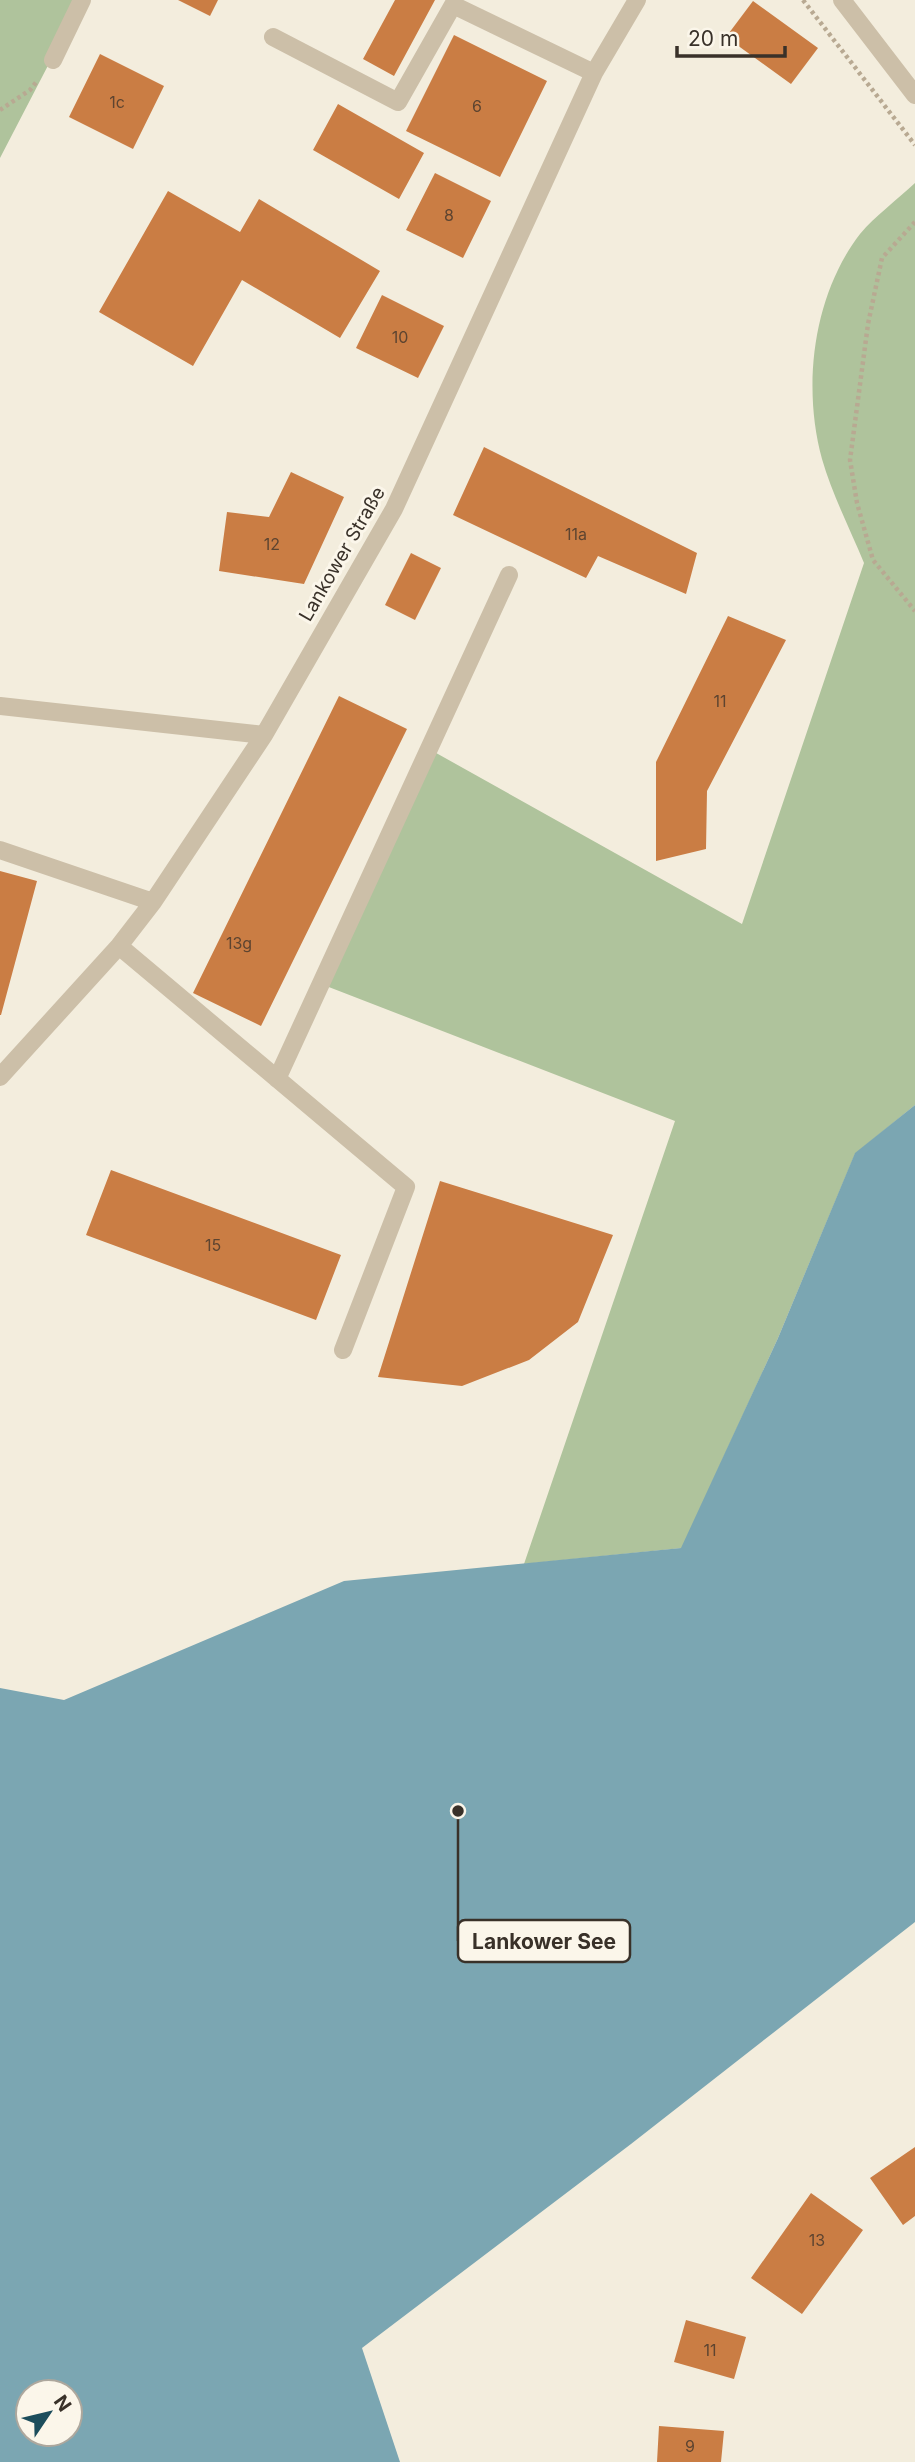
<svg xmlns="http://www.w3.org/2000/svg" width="915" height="2462" viewBox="0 0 915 2462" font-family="Inter,sans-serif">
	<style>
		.green { fill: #afc39c }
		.water { fill: #7ba6b2; fill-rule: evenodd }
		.building { fill: #ca7d44 }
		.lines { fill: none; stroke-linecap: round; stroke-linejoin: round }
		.path { stroke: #b8a992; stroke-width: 4.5; stroke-dasharray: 3.5 3.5; stroke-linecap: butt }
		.minor { stroke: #ccbfa8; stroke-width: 18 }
		.labels { text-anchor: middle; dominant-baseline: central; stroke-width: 6; stroke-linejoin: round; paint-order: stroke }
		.number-label { font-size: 16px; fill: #5d4430 }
		.street-label { font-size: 19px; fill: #393129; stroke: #fbf6ea }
		.leader { fill: none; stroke: #393129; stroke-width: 2.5 }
		.callout-dot { fill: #393129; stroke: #fbf6ea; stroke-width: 2.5 }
		.callout { fill: #fbf6ea; stroke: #393129; stroke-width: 2.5 }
		.callout-label { font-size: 21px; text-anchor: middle; font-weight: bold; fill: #393129 }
	</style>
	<rect width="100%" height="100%" fill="#f3eddd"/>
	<!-- green -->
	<path class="green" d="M0 0H82L0 158Z
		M915 183V1105L855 1154 778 1338 682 1548 524 1564 675 1121 321 984 429 749 742 924 864 563C850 529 832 494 822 459 802 386 813 295 860 234 875 216 897 200 915 183Z"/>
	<!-- water -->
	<path class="water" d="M915 1105V1922L631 2144 362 2348 400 2462H0V1688L64 1700 344 1581 681 1548 778 1338 855 1153ZM28 2392H70V2434H28Z"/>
	<!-- building -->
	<path class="building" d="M178 0H218L210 16Z
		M395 0H435L394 76 363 59Z
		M753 1 818 48 791 84 726 37Z
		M454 35 547 81 500 177 406 131Z
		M100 54 164 86 133 149 69 117Z
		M338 104 424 153 399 199 313 150Z
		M435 173 491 201 463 258 406 230Z
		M168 191 240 232 259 199 380 271 340 338 242 280 193 366 99 312Z
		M382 295 444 326 418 378 356 348Z
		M484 447 697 553 686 594 598 556 586 578 453 515Z
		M291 472 344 497 304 584 219 571 227 512 269 517Z
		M411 553 441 568 415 620 385 605Z
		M728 616 786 640 707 791 706 849 656 861V762Z
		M339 696 407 729 261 1026 193 993Z
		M0 871 37 881 1 1015H0Z
		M111 1170 341 1255 316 1320 86 1235Z
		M440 1181 613 1235 578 1322 529 1360 462 1386 378 1377Z
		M915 2147V2216L903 2225 870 2178Z
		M811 2193 863 2230 802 2314 751 2278Z
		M686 2320 746 2337 734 2379 674 2362Z
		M659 2426 724 2431 721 2462H657Z"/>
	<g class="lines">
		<!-- path -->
		<path class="path" d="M803 0 915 145
			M0 110 30 90 37 81
			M915 222 882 258 868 324 850 460 857 503 873 560 915 611"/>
		<!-- minor -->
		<path class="minor" d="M842 0 915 95
			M273 37 398 102 453 5 594 73
			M53 60 82 0
			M0 706 264 735
			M0 850 153 902
			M119 946 406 1187 343 1350
			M0 1077 119 946 153 902 264 735 394 509 594 73 637 0
			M277 1079 509 575"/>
	</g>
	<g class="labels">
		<!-- number labels -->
		<g class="number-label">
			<text x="117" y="102">1c</text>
			<text x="477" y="106">6</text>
			<text x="449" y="215">8</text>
			<text x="400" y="337">10</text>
			<text x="576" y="534">11a</text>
			<text x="272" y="544">12</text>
			<text x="720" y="701">11</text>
			<text x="239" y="943">13g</text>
			<text x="213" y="1245">15</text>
			<text x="817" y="2240">13</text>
			<text x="710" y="2350">11</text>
			<text x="690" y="2446">9</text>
		</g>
		<!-- street labels -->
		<g class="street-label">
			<text transform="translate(342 554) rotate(-60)">Lankower Straße</text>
		</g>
	</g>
	<!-- callouts -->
	<path class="leader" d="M458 1811L458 1941"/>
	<circle class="callout-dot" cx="458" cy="1811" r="7"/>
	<rect class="callout" x="458" y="1920" width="172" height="42" rx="7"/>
	<g class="callout-label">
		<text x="544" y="1949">Lankower See</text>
	</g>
	<!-- north arrow -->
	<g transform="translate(49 2413) rotate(55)"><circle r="33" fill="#fbf6ea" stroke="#ada79d" stroke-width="2"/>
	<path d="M0-5L12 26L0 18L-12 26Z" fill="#1c4d5c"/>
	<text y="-10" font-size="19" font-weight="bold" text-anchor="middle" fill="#393129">N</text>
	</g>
	<!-- scale -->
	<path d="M677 46v10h108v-10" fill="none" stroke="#393129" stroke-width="3.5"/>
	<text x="688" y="46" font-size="21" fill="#393129" stroke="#fbf6ea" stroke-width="5" paint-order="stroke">20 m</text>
</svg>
